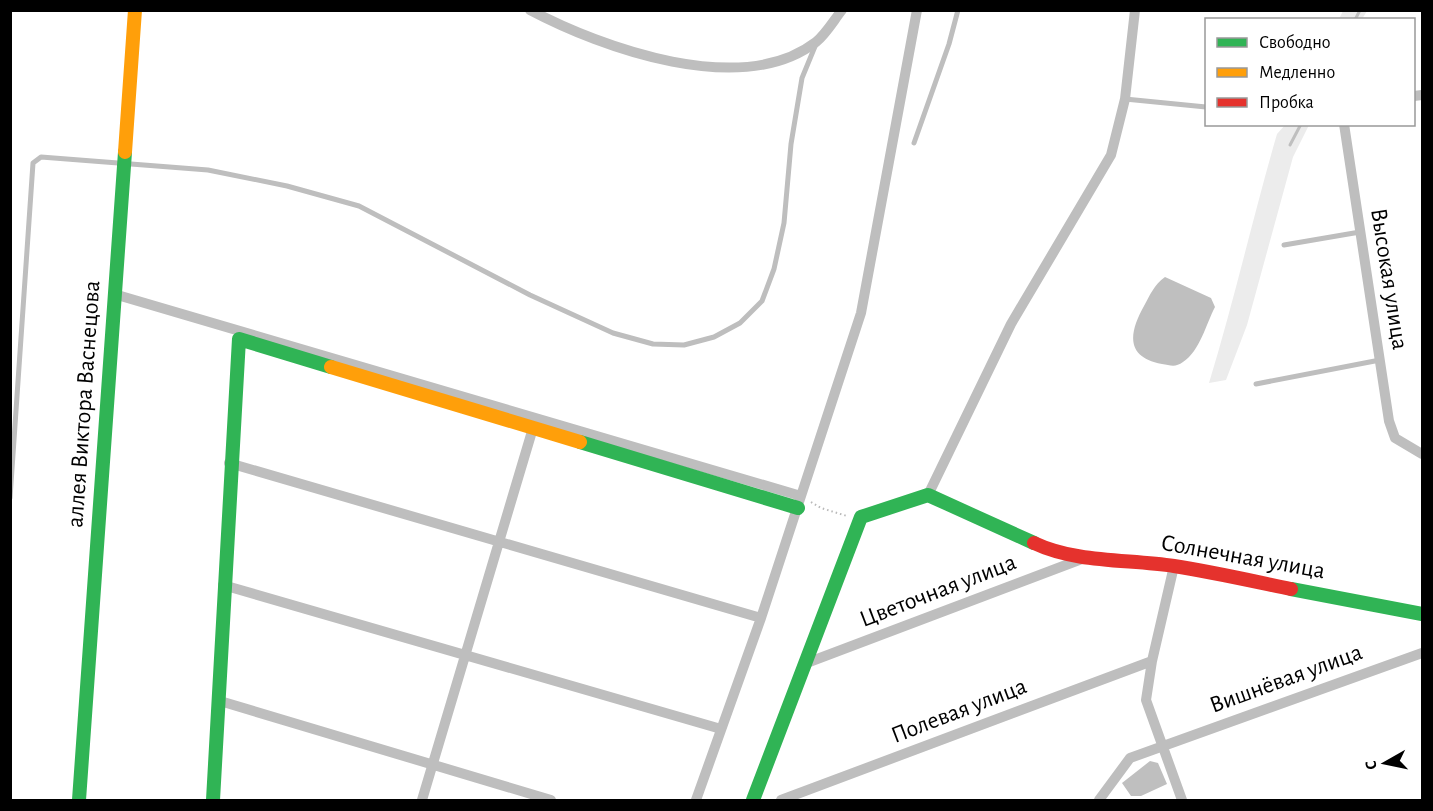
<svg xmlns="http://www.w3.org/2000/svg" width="1433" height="811" viewBox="0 0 1433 811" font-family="'Alegreya Sans',sans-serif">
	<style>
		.green { fill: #ececec }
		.water { fill: #bfbfbf }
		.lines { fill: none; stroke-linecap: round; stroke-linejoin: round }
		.stream { stroke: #bfbfbf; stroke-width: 3 }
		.path { stroke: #b9b9b9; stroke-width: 2; stroke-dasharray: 1.5 3; stroke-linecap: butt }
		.lane { stroke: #bebebe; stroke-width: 5 }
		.street { stroke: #bebebe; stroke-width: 10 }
		.fast { stroke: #30b455; stroke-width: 14 }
		.slow { stroke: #ff9f0a; stroke-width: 14 }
		.jam { stroke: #e5322d; stroke-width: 14 }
		.labels { text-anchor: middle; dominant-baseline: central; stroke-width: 6; stroke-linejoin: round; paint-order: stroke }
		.street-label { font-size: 24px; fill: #000; stroke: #fff }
	</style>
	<rect width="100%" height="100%" fill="#fff"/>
	<!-- green -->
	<path class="green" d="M1343 11V10L1367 11 1362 19H1339Z
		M1285 125H1309L1293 157 1247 325 1226 380 1209 383C1234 301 1253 217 1277 134Z"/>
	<!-- water -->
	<path class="water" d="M1165 277 1211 298 1215 307C1206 324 1200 351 1183 362 1175 368 1170 365 1162 364 1125 357 1129 333 1144 306 1150 295 1154 285 1165 277Z
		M1150 761 1158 763 1167 784 1141 796H1131L1122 783Z"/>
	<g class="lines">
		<!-- stream -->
		<path class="stream" d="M1355 20 1360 10
			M1290 145 1301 124"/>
		<!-- path -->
		<path class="path" d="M811 502 821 508 847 516"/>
		<!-- lane -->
		<path class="lane" d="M1125 99 1206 107
			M914 143 949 44 958 10
			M1284 245 1360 232
			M1256 384 1380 360
			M10 498 33 163 41 157 208 170 287 186 359 206 530 295 613 333 653 344 684 345 714 337 740 323 762 301 774 269 784 223 791 144 802 78 816 44"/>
		<!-- street -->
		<path class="street" d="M530 10C602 48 742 99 816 42 826 34 834 20 842 10
			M1414 96 1422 95
			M1344 124 1389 421 1395 438 1422 454
			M114 294 801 496
			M229 463 761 618
			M928 495 1011 324 1111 155 1125 99 1135 10
			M1174 566 1152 661 1146 700 1182 800
			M223 585 721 729
			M804 664 1087 557
			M220 701 551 800
			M422 800 533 428
			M696 800 761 618 861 313 917 10
			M781 800 1152 661
			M1099 800 1130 758 1422 653"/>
		<!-- fast -->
		<path class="fast" d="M580 442 798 508
			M1291 589 1422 614
			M79 800 125 152
			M213 800 239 339 331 367
			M753 800 861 517 928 495 1034 543"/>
		<!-- slow -->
		<path class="slow" d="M125 152 135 10
			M331 367 580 442"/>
		<!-- jam -->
		<path class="jam" d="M1034 543C1076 563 1128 559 1174 566 1213 572 1252 581 1291 589"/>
	</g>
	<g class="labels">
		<!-- street labels -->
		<g class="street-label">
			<text transform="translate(1389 279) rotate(81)">Высокая улица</text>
			<text transform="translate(84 404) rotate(-86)">аллея Виктора Васнецова</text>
			<text transform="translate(1243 557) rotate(10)">Солнечная улица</text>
			<text transform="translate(938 591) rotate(-21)">Цветочная улица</text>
			<text transform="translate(1286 679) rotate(-20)">Вишнёвая улица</text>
			<text transform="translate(959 711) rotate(-21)">Полевая улица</text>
		</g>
	</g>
	<!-- border -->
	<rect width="1433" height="811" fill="none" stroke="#000000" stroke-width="24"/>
	<!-- legend -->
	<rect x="1205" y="18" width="210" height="108" fill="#ffffff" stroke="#999999" stroke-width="1.5"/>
	<rect x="1217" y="38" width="30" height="9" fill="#30b455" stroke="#999999" stroke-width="1.5"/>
	<text x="1259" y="48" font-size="18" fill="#000000">Свободно</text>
	<rect x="1217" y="68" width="30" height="9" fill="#ff9f0a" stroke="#999999" stroke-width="1.5"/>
	<text x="1259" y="78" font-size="18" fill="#000000">Медленно</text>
	<rect x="1217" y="98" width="30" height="9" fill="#e5322d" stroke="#999999" stroke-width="1.5"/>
	<text x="1259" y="108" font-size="18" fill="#000000">Пробка</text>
	<!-- north arrow -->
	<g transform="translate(1385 763) rotate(261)" stroke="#ffffff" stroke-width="4.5" paint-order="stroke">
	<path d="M0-4.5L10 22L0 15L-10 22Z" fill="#000000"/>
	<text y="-9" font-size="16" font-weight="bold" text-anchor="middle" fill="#000000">С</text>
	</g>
</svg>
